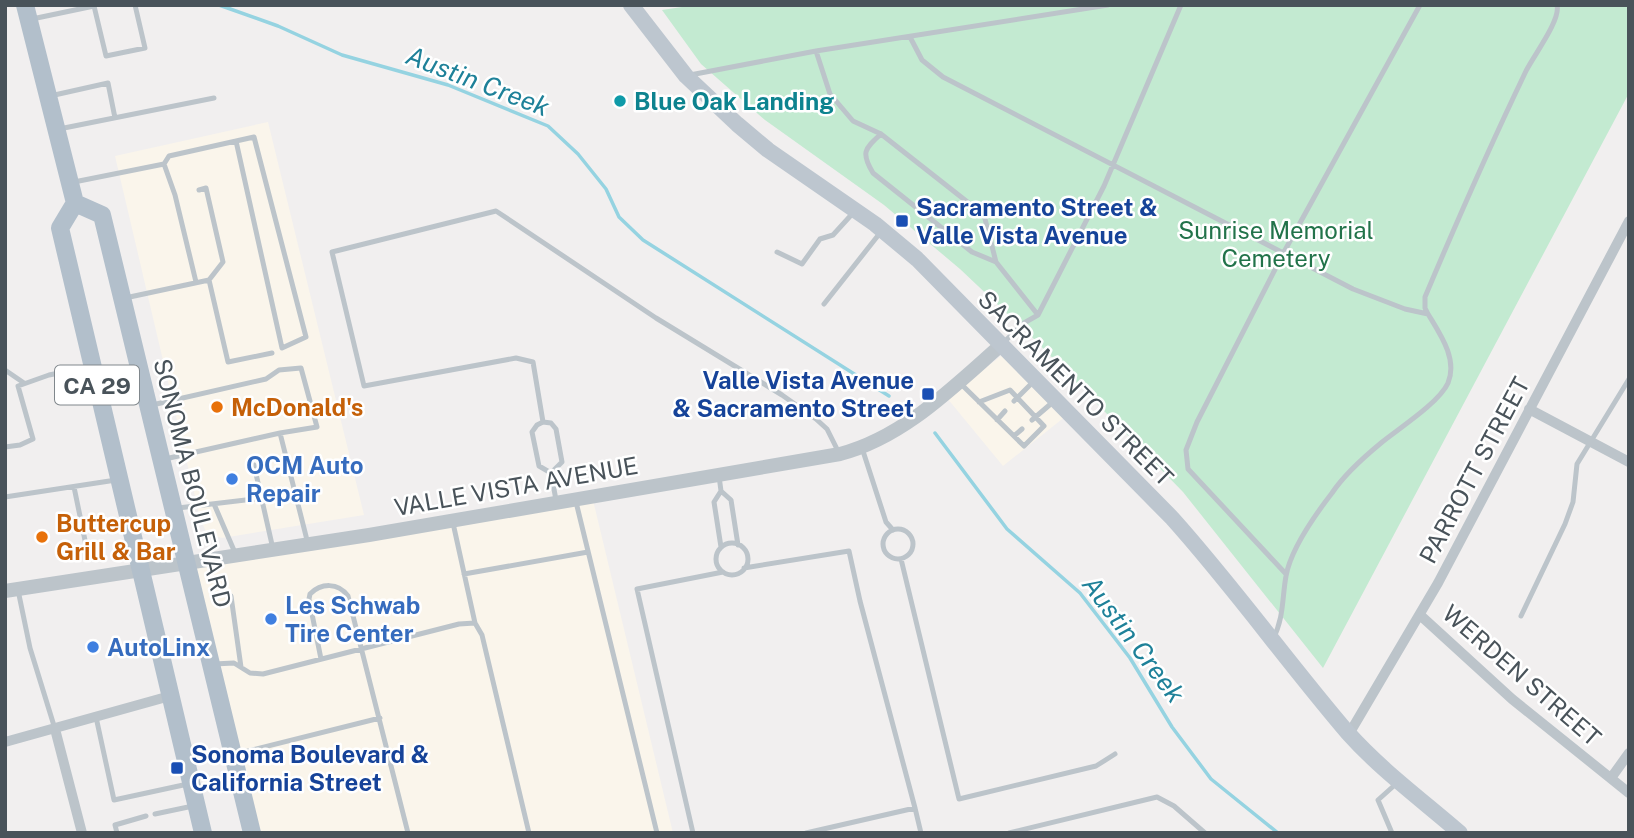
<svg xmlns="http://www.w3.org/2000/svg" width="1634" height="838" viewBox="0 0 1634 838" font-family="'Public Sans',sans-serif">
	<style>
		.commercial { fill: #faf5eb }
		.green { fill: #c3ead1 }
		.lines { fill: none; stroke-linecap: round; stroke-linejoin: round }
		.stream { stroke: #95d3e1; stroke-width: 3.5 }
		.service { stroke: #bcc4ca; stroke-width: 5 }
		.minor { stroke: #bcc4ca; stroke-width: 10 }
		.tertiary { stroke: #bcc4ca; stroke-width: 14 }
		.secondary { stroke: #bdc6cf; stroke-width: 16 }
		.primary { stroke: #b2bfcb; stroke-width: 18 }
		.culture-dot { fill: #0f9aa8; stroke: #fff; stroke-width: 2.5 }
		.transit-dot { fill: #1a4fb4; stroke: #fff; stroke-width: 2.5 }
		.food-dot { fill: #e8710a; stroke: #fff; stroke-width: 2.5 }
		.shop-dot { fill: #3f7fe0; stroke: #fff; stroke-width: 2.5 }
		.labels { text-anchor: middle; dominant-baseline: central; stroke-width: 5; stroke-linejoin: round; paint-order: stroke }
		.shield { fill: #fff; stroke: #80878c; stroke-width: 2 }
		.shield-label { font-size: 23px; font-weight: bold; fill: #49535a }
		.culture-label { font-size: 24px; font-weight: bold; fill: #0d838f; stroke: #fff; text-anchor: start }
		.transit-label { font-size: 24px; font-weight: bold; fill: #164399; stroke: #fff; text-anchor: start }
		.park-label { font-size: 24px; fill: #22734a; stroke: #fff }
		.street-label { font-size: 24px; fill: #49535a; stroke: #fff }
		.food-label { font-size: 24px; font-weight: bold; fill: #c56008; stroke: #fff; text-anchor: start }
		.shop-label { font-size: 24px; font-weight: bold; fill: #366cbe; stroke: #fff; text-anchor: start }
		.water-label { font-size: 26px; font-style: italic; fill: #1e8199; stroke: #fff }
	</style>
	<rect width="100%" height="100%" fill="#f1efef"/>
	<!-- commercial -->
	<path class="commercial" d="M268 122 364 515 222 538 207 534 200 518 115 156Z
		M1005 353 1066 416 1003 466 947 398Z
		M592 496 673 833H251L187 563Z"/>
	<!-- green -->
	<path class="green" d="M695 5H1629V93L1323 668 1183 492 1032 337 960 269 884 205 765 120 701 64 662 10Z"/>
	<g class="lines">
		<!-- stream -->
		<path class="stream" d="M219 5 278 26 342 55 448 85 548 126 578 154 606 189 619 217 643 240 889 396
			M935 433 1007 529 1080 593 1130 658 1172 727 1211 779 1278 833"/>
		<!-- service -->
		<path class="service" d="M32 19 94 6 106 56 145 48 135 5
			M910 37 922 60 943 77 1353 289 1405 309 1428 314C1440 334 1458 359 1448 383 1439 403 1398 429 1381 443 1364 457 1344 475 1332 493 1315 515 1291 548 1286 576 1282 598 1284 618 1273 639
			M816 51 830 94 853 121 881 134 984 215 996 262 1038 315
			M690 75 816 51 1108 5
			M50 96 108 83 115 118
			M59 129 214 98
			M881 134C864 149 861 153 873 173L972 252 996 262
			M164 164 175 195 196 282
			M74 182 164 164 169 156 254 137 306 337 282 348 236 141
			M199 190 206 188 223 262 209 280
			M777 252 802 264 820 239 833 235 853 213
			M125 298 209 280 228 362 272 353
			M824 304 880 233
			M1428 314 1425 308V297C1457 221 1490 146 1526 71 1534 55 1561 20 1557 5
			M1004 342 1024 323 1038 315 1104 186 1181 5
			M5 370 24 383
			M961 384 1024 446 1044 426 1010 390 979 402
			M1014 401 1033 382
			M152 405 266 379 279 370 301 368 317 427 280 433
			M997 420 1005 411
			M1032 420 1053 402
			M543 422 533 362 516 358 364 386 332 252 496 211 656 318 782 395 816 419 827 429 838 451
			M543 422 537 425 532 432 539 466 551 473 556 500
			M543 422 551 423 556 429 562 462 551 473
			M1014 436 1022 429
			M5 447 20 445 33 439 18 386 49 375 89 367
			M862 448 886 522 893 530
			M165 459 280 433 308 544
			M254 465 273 549
			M719 476 721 491 731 500 738 545
			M74 487 87 550
			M721 491 714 502 721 547
			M5 497 116 480
			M576 502 657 833
			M214 504 236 555
			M178 508 262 498
			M453 523 475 623
			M883 544a15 15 0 1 1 30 0a15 15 0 1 1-30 0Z
			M716 559a16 16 0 1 1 32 0a16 16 0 1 1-32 0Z
			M901 559 959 799 1096 766 1115 754
			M744 568 849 551 860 601 915 808
			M464 574 588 552
			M1286 574 1188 469 1186 450 1197 422 1284 252 1420 5
			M18 590 30 648 55 729
			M231 596 241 667
			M1521 616 1565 524 1573 502 1577 464 1629 379
			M321 659 309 599 310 594C321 583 338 582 348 596L408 833
			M214 664 234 663 250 673 263 674 459 624 475 623 482 635 529 833
			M96 717 114 800 188 784
			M236 754 380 718
			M155 814 193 806
			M117 833 115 825 146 816
			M693 833 637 589 723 572
			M806 833 915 808 921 833
			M1009 833 1157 797 1174 806 1205 833
			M1392 833 1378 800 1397 783"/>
		<!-- minor -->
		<path class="minor" d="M1529 409 1629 462
			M1420 615 1512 699 1629 793
			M55 729 82 833
			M1349 734 1438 583 1629 221
			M5 742 170 696
			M1611 778 1629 753"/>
		<!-- tertiary -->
		<path class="tertiary" d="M5 591 369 535 840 454C904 437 952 388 1001 345"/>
		<!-- secondary -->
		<path class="secondary" d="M631 5 686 76 737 124 768 150 875 224 917 259 1172 518C1234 587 1288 663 1348 733 1381 770 1422 800 1460 833"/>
		<!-- primary -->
		<path class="primary" d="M25 5 75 203 60 228 203 833
			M75 203 102 215 252 833"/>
	</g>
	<!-- markers -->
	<circle class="culture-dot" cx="620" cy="101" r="7"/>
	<g class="transit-dot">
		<rect x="895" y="214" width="14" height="14" rx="3.5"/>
		<rect x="921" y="387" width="14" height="14" rx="3.5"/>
		<rect x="170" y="761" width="14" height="14" rx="3.5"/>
	</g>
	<g class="food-dot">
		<circle cx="217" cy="407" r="7"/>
		<circle cx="42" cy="537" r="7"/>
	</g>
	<g class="shop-dot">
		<circle cx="232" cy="479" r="7"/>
		<circle cx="271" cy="619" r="7"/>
		<circle cx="93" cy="647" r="7"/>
	</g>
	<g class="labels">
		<!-- shield labels -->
		<rect class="shield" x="55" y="365.5" width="84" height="39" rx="5"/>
		<g class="shield-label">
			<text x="97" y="385">CA 29</text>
		</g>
		<!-- culture labels -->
		<g class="culture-label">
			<text x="634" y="101">Blue Oak Landing</text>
		</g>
		<!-- transit labels -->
		<g class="transit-label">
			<text x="916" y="207">Sacramento Street &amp;<tspan x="916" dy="28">Valle Vista Avenue</tspan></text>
			<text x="914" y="380" text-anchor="end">Valle Vista Avenue<tspan x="914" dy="28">&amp; Sacramento Street</tspan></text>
			<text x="191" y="754">Sonoma Boulevard &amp;<tspan x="191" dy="28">California Street</tspan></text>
		</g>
		<!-- park labels -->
		<g class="park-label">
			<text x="1276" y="230">Sunrise Memorial<tspan x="1276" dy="28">Cemetery</tspan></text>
		</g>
		<!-- street labels -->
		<g class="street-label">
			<text transform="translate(1076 388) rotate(45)">SACRAMENTO STREET</text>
			<text transform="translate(1474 470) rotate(-62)">PARROTT STREET</text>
			<text transform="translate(193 483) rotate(76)">SONOMA BOULEVARD</text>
			<text transform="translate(516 486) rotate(-10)">VALLE VISTA AVENUE</text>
			<text transform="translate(1522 675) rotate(41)">WERDEN STREET</text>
		</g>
		<!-- food labels -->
		<g class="food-label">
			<text x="231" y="407">McDonald's</text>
			<text x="56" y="523">Buttercup<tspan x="56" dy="28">Grill &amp; Bar</tspan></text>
		</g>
		<!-- shop labels -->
		<g class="shop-label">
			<text x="246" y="465">OCM Auto<tspan x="246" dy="28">Repair</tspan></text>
			<text x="285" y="605">Les Schwab<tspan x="285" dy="28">Tire Center</tspan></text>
			<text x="107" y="647">AutoLinx</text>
		</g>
		<!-- water labels -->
		<g class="water-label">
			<text transform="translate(478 81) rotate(21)">Austin Creek</text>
			<text transform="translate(1134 639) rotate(53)">Austin Creek</text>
		</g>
	</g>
	<!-- border -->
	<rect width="1634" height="838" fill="none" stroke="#49535a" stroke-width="14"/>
</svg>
